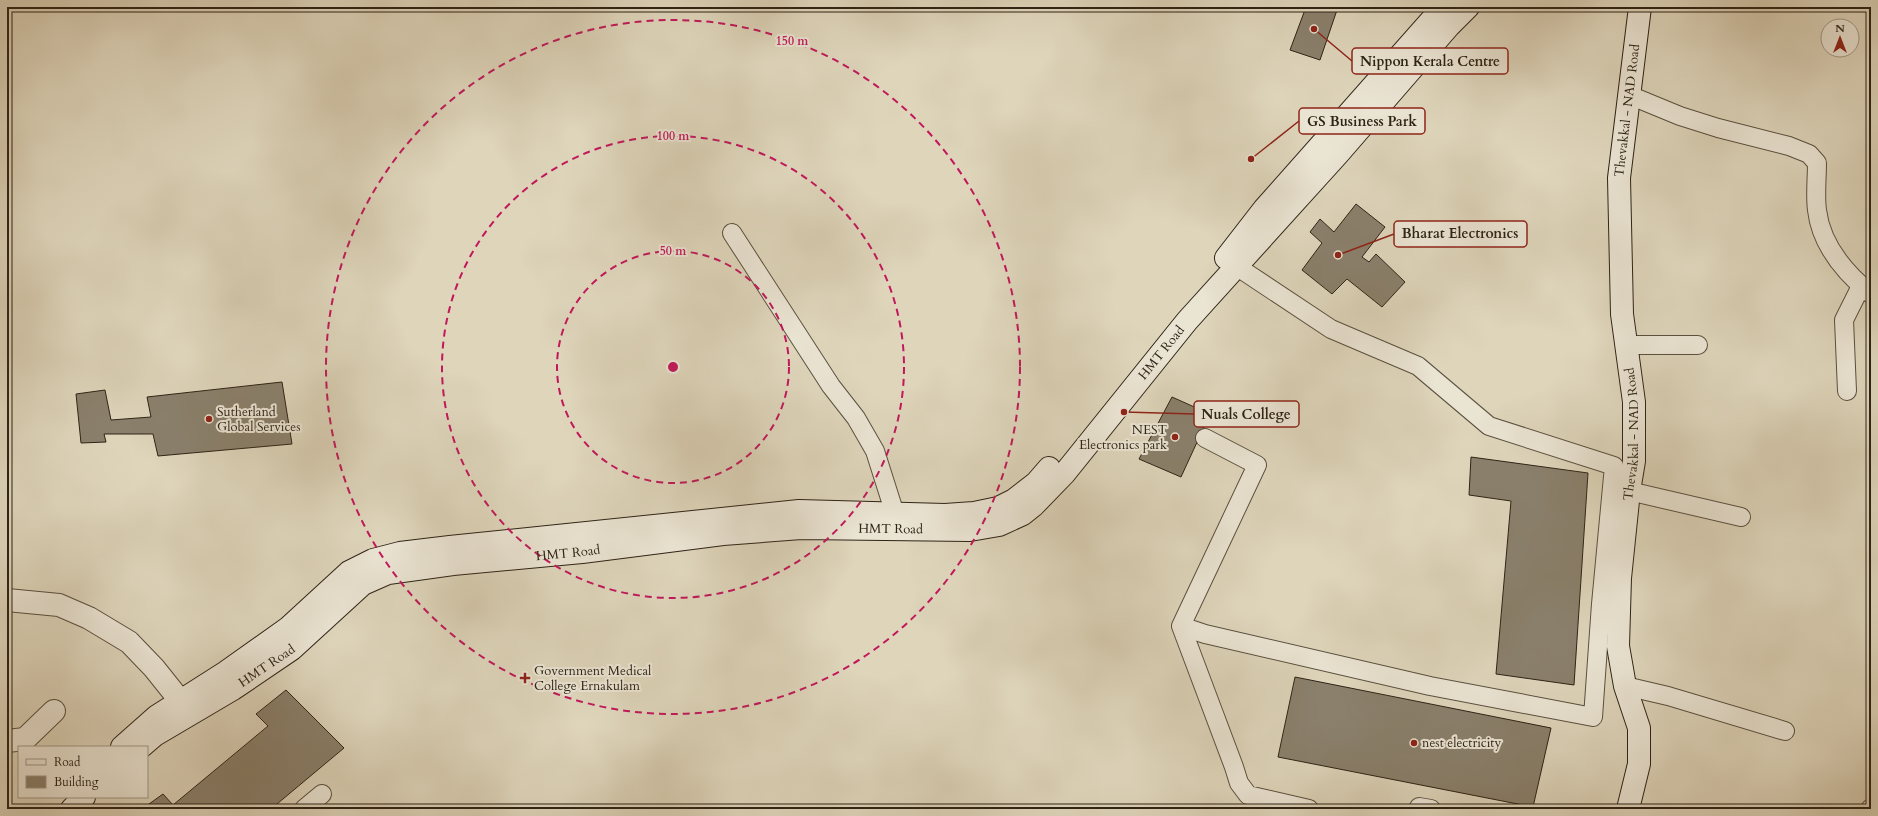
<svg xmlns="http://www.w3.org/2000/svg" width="1878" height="816" viewBox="0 0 1878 816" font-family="Cardo,serif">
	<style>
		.building { fill: #8a806c; stroke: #2e2316 }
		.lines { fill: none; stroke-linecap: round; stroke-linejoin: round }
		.minor-casing { stroke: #5a503f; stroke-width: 20 }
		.tertiary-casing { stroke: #5a503f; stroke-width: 24 }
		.secondary-casing { stroke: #2e2316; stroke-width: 24 }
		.minor { stroke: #eae4d3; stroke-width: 18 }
		.tertiary { stroke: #eae4d3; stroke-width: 22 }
		.secondary { stroke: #eae4d3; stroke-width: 22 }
		.ring { fill: none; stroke: #c2185b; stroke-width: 2; stroke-dasharray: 7 5 }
		.poi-dot { fill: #8f2418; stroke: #eae4d3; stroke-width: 1.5 }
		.labels { text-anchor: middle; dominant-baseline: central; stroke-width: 4; stroke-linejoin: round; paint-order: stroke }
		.street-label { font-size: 13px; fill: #2e2316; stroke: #eae4d3 }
		.poi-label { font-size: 13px; fill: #2e2316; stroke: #eae4d3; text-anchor: start }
		.centre { fill: #c2185b; stroke: #eae4d3; stroke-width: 2 }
		.ring-label { font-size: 12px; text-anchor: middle; font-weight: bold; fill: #c2185b; stroke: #eae4d3; stroke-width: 4; stroke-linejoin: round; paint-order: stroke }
		.leader { fill: none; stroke: #8f2418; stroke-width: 1.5 }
		.callout-dot { fill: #8f2418; stroke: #eae4d3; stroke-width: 1.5 }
		.callout { fill: #eae4d3; stroke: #8f2418; stroke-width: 1.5 }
		.callout-label { font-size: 14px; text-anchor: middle; font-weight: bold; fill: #2e2316 }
	</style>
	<rect width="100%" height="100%" fill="#ded5bb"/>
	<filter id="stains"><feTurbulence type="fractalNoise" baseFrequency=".005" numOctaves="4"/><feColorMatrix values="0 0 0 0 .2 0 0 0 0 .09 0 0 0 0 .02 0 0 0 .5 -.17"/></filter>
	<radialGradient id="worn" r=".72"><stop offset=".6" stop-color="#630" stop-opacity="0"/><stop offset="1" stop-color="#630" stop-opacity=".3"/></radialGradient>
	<!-- building -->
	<path class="building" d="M1306 7H1338L1320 60 1290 50Z
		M1356 204 1385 227 1362 257 1369 262 1376 254 1405 282 1382 307 1347 279 1332 294 1302 270 1322 243 1310 232 1320 219 1334 232Z
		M282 382 292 444 158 456 153 434H104L106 442 81 443 76 394 105 390 111 420 151 417 147 397Z
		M1172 397 1210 414 1181 477 1139 459Z
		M1471 457 1588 473 1574 685 1496 674 1511 501 1469 495Z
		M1295 677 1551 728 1533 807 1278 757Z
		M286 690 344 748 271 809H142L163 794 173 805 268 726 256 714Z"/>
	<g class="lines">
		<defs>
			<path id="minor" d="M1629 95 1680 116 1718 128 1789 146 1809 154 1817 163C1817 178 1815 195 1817 210 1821 245 1844 272 1871 294
				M732 233 831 386 856 418 875 451 895 514
				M1626 345H1698
				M1847 391 1844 320 1861 286
				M1205 438 1257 465 1181 626 1205 634 1430 686 1593 717 1601 604 1614 466 1489 426 1418 366 1331 329 1236 266
				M1629 491 1741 517
				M1181 626 1234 767 1239 783 1248 795 1309 809
				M1625 686 1668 696 1785 731
				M304 809 322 794
				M1419 809V807L1431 809
				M1870 809 1871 808"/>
			<path id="tertiary" d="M7 600 59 605 89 618 129 642 154 668 190 713
				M7 741 25 739 54 711"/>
			<g id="secondary">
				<path d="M1226 258 1264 209 1443 7"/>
				<path d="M122 747 157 716 226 672 288 628 349 572 373 560 400 553 450 547 799 511 945 515 974 513 998 508 1014 500 1036 483 1049 468"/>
				<path id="s1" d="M141 747 155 735 233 689 292 649 363 584 388 573 453 564 582 552 723 534 801 528 970 530 999 525 1023 514 1033 506 1064 474 1187 321 1338 154 1449 26 1468 7"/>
				<path d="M72 809 84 797"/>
				<path id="s2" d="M1628 809 1639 764V728L1625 686 1618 646 1620 578 1629 491 1634 461V402L1622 314 1619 178 1640 7"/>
			</g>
		</defs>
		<!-- minor casing -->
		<use href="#minor" class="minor-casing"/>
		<!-- tertiary casing -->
		<use href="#tertiary" class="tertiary-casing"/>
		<!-- secondary casing -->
		<use href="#secondary" class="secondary-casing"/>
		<!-- minor -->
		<use href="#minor" class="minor"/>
		<!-- tertiary -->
		<use href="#tertiary" class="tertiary"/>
		<!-- secondary -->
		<use href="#secondary" class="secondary"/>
	</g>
	<!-- distance rings -->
	<g class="ring">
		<circle cx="673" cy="367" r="116"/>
		<circle cx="673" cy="367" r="231"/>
		<circle cx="673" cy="367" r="347"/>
	</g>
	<!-- markers -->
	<g class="poi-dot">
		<circle cx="209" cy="419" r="4"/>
		<circle cx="1175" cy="437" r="4"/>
		<path d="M523 672h4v4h4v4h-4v4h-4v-4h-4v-4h4z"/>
		<circle cx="1414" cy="743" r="4"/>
	</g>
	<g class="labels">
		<!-- street labels -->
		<g class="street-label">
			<text stroke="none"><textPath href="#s2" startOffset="705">Thevakkal - NAD Road</textPath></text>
			<text stroke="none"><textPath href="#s1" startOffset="1157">HMT Road</textPath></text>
			<text stroke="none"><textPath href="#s2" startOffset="380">Thevakkal - NAD Road</textPath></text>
			<text stroke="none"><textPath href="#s1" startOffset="809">HMT Road</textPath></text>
			<text stroke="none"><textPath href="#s1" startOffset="485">HMT Road</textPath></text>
			<text stroke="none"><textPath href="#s1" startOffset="150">HMT Road</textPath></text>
		</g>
		<!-- poi labels -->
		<g class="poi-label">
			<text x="217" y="412">Sutherland<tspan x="217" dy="15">Global Services</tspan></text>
			<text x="1167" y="430" text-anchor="end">NEST<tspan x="1167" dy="15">Electronics park</tspan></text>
			<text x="534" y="671">Government Medical<tspan x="534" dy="15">College Ernakulam</tspan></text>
			<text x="1422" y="743">nest electricity</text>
		</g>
	</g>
	<circle cx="673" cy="367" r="6" class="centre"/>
	<g class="ring-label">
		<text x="792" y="45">150 m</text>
		<text x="673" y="140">100 m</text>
		<text x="673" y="255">50 m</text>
	</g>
	<!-- callouts -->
	<path class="leader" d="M1314 29L1352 61M1251 159L1299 121M1338 255L1394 234M1124 412L1194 414"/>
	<g class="callout-dot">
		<circle cx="1314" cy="29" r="4"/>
		<circle cx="1251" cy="159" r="4"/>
		<circle cx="1338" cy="255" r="4"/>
		<circle cx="1124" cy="412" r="4"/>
	</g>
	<g class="callout">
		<rect x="1352" y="48" width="156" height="26" rx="4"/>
		<rect x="1299" y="108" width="126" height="26" rx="4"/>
		<rect x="1394" y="221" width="133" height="26" rx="4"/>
		<rect x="1194" y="401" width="105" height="26" rx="4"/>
	</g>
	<g class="callout-label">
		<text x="1430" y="66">Nippon Kerala Centre</text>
		<text x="1362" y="126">GS Business Park</text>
		<text x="1460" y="238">Bharat Electronics</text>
		<text x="1246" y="419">Nuals College</text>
	</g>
	<!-- margin -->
	<rect width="1878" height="816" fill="none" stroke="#ded5bb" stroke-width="24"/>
	<rect x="8" y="8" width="1862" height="800" fill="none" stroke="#2e2316" stroke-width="2"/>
	<rect x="12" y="12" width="1854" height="792" fill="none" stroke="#2e2316"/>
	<!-- legend -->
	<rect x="18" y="746" width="130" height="52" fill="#eae4d3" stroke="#9f9787"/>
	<rect x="26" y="759" width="20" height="6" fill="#eae4d3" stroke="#9f9787"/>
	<text x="54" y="766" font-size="12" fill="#2e2316">Road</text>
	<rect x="26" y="776" width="20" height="12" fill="#8a806c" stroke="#9f9787"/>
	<text x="54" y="786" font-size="12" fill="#2e2316">Building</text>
	<!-- north arrow -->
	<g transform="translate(1840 38)"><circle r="19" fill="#eae4d3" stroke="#9f9787"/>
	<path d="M0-3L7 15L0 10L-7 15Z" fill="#8f2418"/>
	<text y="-6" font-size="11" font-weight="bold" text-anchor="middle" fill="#2e2316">N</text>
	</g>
	<rect width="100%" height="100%" filter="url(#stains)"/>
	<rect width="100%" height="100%" fill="url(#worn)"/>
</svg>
